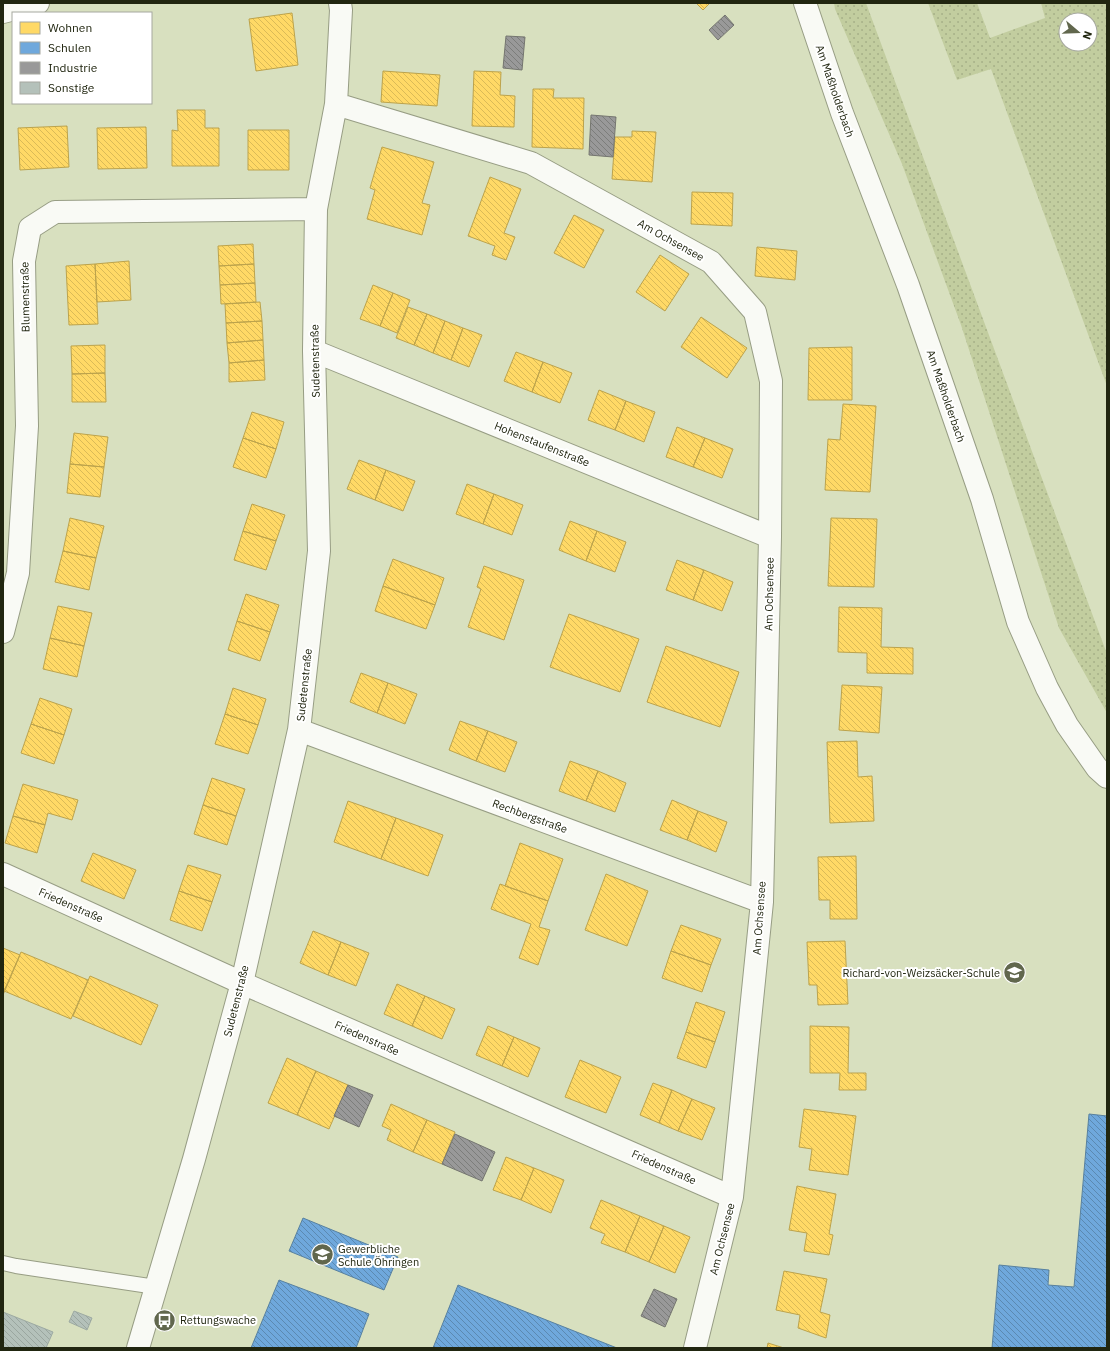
<svg xmlns="http://www.w3.org/2000/svg" width="1110" height="1351" viewBox="0 0 1110 1351" font-family="'IBM Plex Sans',sans-serif">
	<style>
		.green { fill: url(#green-dots); fill-rule: evenodd }
		.homes { fill: url(#homes-back-hatch); stroke: #bca34c }
		.schools { fill: url(#schools-back-hatch); stroke: #58819f }
		.industry { fill: url(#industry-back-hatch); stroke: #757670 }
		.building { fill: url(#building-back-hatch); stroke: #9daaa2 }
		.lines { fill: none; stroke-linecap: round; stroke-linejoin: round }
		.lane-casing { stroke: #979d84; stroke-width: 16 }
		.street-casing { stroke: #979d84; stroke-width: 24 }
		.secondary-casing { stroke: #979d84; stroke-width: 24 }
		.lane { stroke: #f9faf5; stroke-width: 14 }
		.street { stroke: #f9faf5; stroke-width: 22 }
		.secondary { stroke: #f9faf5; stroke-width: 22 }
		.labels { text-anchor: middle; dominant-baseline: central; stroke-width: 4; stroke-linejoin: round; paint-order: stroke }
		.street-label { font-size: 11px; fill: #212610; stroke: #fff }
		.poi-label { font-size: 11px; fill: #212610; stroke: #fff; text-anchor: start }
	</style>
	<defs>
		<pattern id="green-dots" width="8" height="8" patternUnits="userSpaceOnUse"><rect width="8" height="8" fill="#c2cd9f"/><path d="M2 2h.1M6 6h.1" fill="none" stroke="#a6b088" stroke-width="1.8" stroke-linecap="round"/></pattern>
		<pattern id="homes-back-hatch" width="6" height="6" patternUnits="userSpaceOnUse"><rect width="6" height="6" fill="#ffd966"/><path d="M-1 5l2 2M0 0l6 6M5-1l2 2" fill="none" stroke="#daba57"/></pattern>
		<pattern id="schools-back-hatch" width="6" height="6" patternUnits="userSpaceOnUse"><rect width="6" height="6" fill="#6fa8dc"/><path d="M-1 5l2 2M0 0l6 6M5-1l2 2" fill="none" stroke="#5b89b1"/></pattern>
		<pattern id="industry-back-hatch" width="6" height="6" patternUnits="userSpaceOnUse"><rect width="6" height="6" fill="#999"/><path d="M-1 5l2 2M0 0l6 6M5-1l2 2" fill="none" stroke="#7c7d7b"/></pattern>
		<pattern id="building-back-hatch" width="6" height="6" patternUnits="userSpaceOnUse"><rect width="6" height="6" fill="#b4c1ba"/><path d="M-1 5l2 2M0 0l6 6M5-1l2 2" fill="none" stroke="#9aa69f"/></pattern>
	</defs>
	<rect width="100%" height="100%" fill="#d8e0bf"/>
	<!-- green -->
	<path class="green" d="M834 3H866L1107 654V713L1059 628 961 325 902 164 835 9Z
		M928 3H977L990 38 1045 18 1041 3H1107V386L991 69 957 80ZM1066 20H1090V44H1066Z"/>
	<!-- homes -->
	<path class="homes" d="M696 3H710L703 10Z
		M292 13 298 65 256 71 249 19Z
		M383 71 440 75 437 106 381 102Z
		M474 71 501 72 500 95 515 96 514 127 472 126Z
		M533 89H554L553 98H584L583 149 532 147Z
		M177 110H205V128H219V166H172V130L178 131Z
		M67 126 69 167 20 170 18 128Z
		M146 127 147 168 98 169 97 128Z
		M248 130H289V170H248Z
		M632 131 656 132 652 182 612 179 615 137H632Z
		M382 147 434 162 422 203 430 205 422 235 367 219 375 190 370 188Z
		M490 177 521 189 504 233 515 237 506 260 492 255 495 246 468 236Z
		M692 192 733 193 732 226 691 224Z
		M574 215 604 230 584 268 554 253Z
		M253 244 254 264 219 266 218 246Z
		M757 247 797 251 795 280 755 276Z
		M660 255 689 274 665 311 636 292Z
		M129 261 131 300 97 302 95 264Z
		M95 264 98 324 69 325 66 266Z
		M254 264 255 283 220 285 219 266Z
		M255 283 256 302 221 304 220 285Z
		M373 285 393 293 380 326 360 319Z
		M393 293 410 300 397 333 380 326Z
		M260 302 262 321 226 323 225 304Z
		M408 307 427 314 414 345 396 338Z
		M427 314 445 321 433 353 414 345Z
		M701 317 747 348 727 378 681 347Z
		M262 321 263 340 227 343 226 323Z
		M445 321 463 328 451 360 433 353Z
		M463 328 482 335 469 367 451 360Z
		M263 340 264 360 229 363 227 343Z
		M105 345V373L72 374 71 346Z
		M852 347V400H808L809 348Z
		M516 352 543 362 532 392 504 381Z
		M264 360 265 380 229 382V363Z
		M543 362 572 373 560 403 532 392Z
		M105 373 106 402H72V374Z
		M599 390 626 401 615 430 588 420Z
		M626 401 655 412 644 442 615 430Z
		M843 404 876 406 870 492 825 490 828 439 840 440Z
		M252 412 284 422 276 449 243 438Z
		M677 427 705 438 693 467 666 457Z
		M74 433 108 437 104 467 70 464Z
		M243 438 276 449 266 478 233 467Z
		M705 438 733 449 722 478 693 467Z
		M359 460 386 470 375 500 347 489Z
		M70 464 104 467 100 497 67 493Z
		M386 470 415 481 403 511 375 500Z
		M467 484 494 494 483 524 456 514Z
		M494 494 523 505 512 535 483 524Z
		M252 504 285 515 276 541 243 531Z
		M70 518 104 526 96 558 63 551Z
		M831 518 877 519 874 587 828 586Z
		M570 521 597 531 586 561 559 550Z
		M243 531 276 541 266 570 234 560Z
		M597 531 626 542 615 572 586 561Z
		M63 551 96 558 89 590 55 582Z
		M393 559 444 578 435 605 383 586Z
		M677 560 704 570 693 600 666 590Z
		M484 566 524 580 504 640 468 627 481 589 477 587Z
		M704 570 733 582 722 611 693 600Z
		M383 586 435 605 426 629 375 611Z
		M246 594 279 605 270 632 237 621Z
		M58 606 92 613 84 646 50 638Z
		M839 607 882 608 881 647 913 648V674L867 673V653L838 652Z
		M569 614 639 639 620 692 550 667Z
		M237 621 270 632 260 661 228 650Z
		M50 638 84 646 77 677 43 669Z
		M666 646 739 672 720 727 647 702Z
		M361 673 388 683 377 713 350 702Z
		M388 683 417 694 405 724 377 713Z
		M842 685 882 687 879 733 839 730Z
		M233 688 266 699 258 725 225 714Z
		M40 698 72 709 64 735 31 724Z
		M225 714 258 725 248 754 215 744Z
		M460 721 488 731 476 761 449 750Z
		M31 724 64 735 54 764 21 753Z
		M488 731 517 742 505 772 476 761Z
		M857 741 858 777 872 776 874 821 830 823 827 742Z
		M570 761 598 771 586 801 559 791Z
		M598 771 626 783 615 812 586 801Z
		M212 778 245 789 236 816 203 805Z
		M23 784 78 800 72 820 48 813 45 825 13 816Z
		M672 800 698 811 687 840 660 830Z
		M348 801 396 818 381 859 334 842Z
		M203 805 236 816 227 845 194 834Z
		M698 811 727 822 716 852 687 840Z
		M13 816 45 825 37 853 5 843Z
		M396 818 443 835 428 876 381 859Z
		M520 843 563 859 548 901 505 886Z
		M93 853 136 870 124 899 81 881Z
		M856 856 857 919H830V900H819L818 857Z
		M188 865 221 875 212 902 179 891Z
		M606 874 648 891 627 946 585 930Z
		M500 884 548 901 539 927 550 930 538 965 519 958 531 924 491 909Z
		M179 891 212 902 202 931 170 920Z
		M681 925 721 939 711 965 671 951Z
		M313 931 341 942 328 975 300 963Z
		M845 941 848 1004 818 1005 817 985H809L807 942Z
		M341 942 369 953 356 986 328 975Z
		M3 948 20 955 3 995Z
		M671 951 711 965 702 992 662 978Z
		M21 952 88 980 71 1019 4 991Z
		M90 976 158 1005 141 1045 73 1016Z
		M397 984 425 996 412 1026 384 1014Z
		M425 996 455 1009 442 1039 412 1026Z
		M696 1002 725 1012 715 1042 686 1032Z
		M488 1026 514 1037 502 1066 476 1055Z
		M810 1026 849 1027 848 1073H866V1090H839L840 1073H810Z
		M686 1032 715 1042 706 1068 677 1058Z
		M514 1037 540 1048 528 1077 502 1066Z
		M287 1058 316 1071 297 1115 268 1103Z
		M580 1060 621 1077 606 1113 565 1097Z
		M316 1071 348 1085 329 1129 297 1115Z
		M653 1083 672 1090 659 1123 640 1115Z
		M672 1090 692 1099 678 1131 659 1123Z
		M692 1099 715 1108 702 1140 678 1131Z
		M391 1104 427 1120 413 1152 387 1140 391 1130 382 1126Z
		M804 1109 856 1116 848 1175 809 1170 812 1149 799 1147Z
		M427 1120 455 1132 442 1164 413 1152Z
		M506 1157 534 1168 521 1200 493 1190Z
		M534 1168 564 1180 551 1213 521 1200Z
		M797 1186 836 1194 829 1234 833 1235 829 1255 804 1251 807 1233 789 1230Z
		M601 1200 640 1216 625 1252 601 1243 605 1234 590 1228Z
		M640 1216 664 1226 649 1262 625 1252Z
		M664 1226 690 1237 675 1273 649 1262Z
		M784 1271 827 1279 820 1312 830 1315 826 1338 798 1328 800 1315 776 1310Z
		M768 1343 784 1348H767Z"/>
	<!-- schools -->
	<path class="schools" d="M1089 1114 1107 1116V1348H992L999 1265 1049 1270 1048 1285 1074 1287Z
		M303 1218 398 1257 384 1290 289 1251Z
		M279 1280 369 1314 356 1348H251Z
		M458 1285 617 1348H433Z"/>
	<!-- industry -->
	<path class="industry" d="M725 15 734 25 718 40 709 30Z
		M506 36 525 37 522 70 503 68Z
		M591 115 616 117 613 157 589 155Z
		M348 1085 373 1095 359 1127 334 1116Z
		M455 1134 495 1152 482 1181 442 1164Z
		M654 1289 677 1299 665 1327 641 1316Z"/>
	<!-- building -->
	<path class="building" d="M74 1311 92 1318 87 1330 69 1322Z
		M3 1312 53 1332 46 1348H3Z"/>
	<g class="lines">
		<defs>
			<path id="lane" d="M3 1263 16 1266 156 1287"/>
			<path id="street" d="M805 3 842 113 908 285 982 499 1018 622 1047 688 1067 725 1097 768 1107 777
				M336 104 531 163 711 262 755 312 771 381 770 537 762 902 732 1197 695 1348
				M314 351 770 537
				M3 632 18 573 27 426 24 261 30 228 55 212 316 209
				M299 730 762 902
				M3 874 242 983 732 1197
				M138 1348 194 1159 242 983 299 730 319 551 314 351 316 209 336 104 341 10 340 3"/>
			<path id="secondary" d="M3 12 38 3"/>
		</defs>
		<!-- lane casing -->
		<use href="#lane" class="lane-casing"/>
		<!-- street casing -->
		<use href="#street" class="street-casing"/>
		<!-- secondary casing -->
		<use href="#secondary" class="secondary-casing"/>
		<!-- lane -->
		<use href="#lane" class="lane"/>
		<!-- street -->
		<use href="#street" class="street"/>
		<!-- secondary -->
		<use href="#secondary" class="secondary"/>
	</g>
	<!-- icons -->
	<defs>
		<symbol id="school-disc" viewBox="-11 -11 22 22"><circle r="9.5" fill="#61674d" stroke="#fff"/><path d="M0-5L7-2L0 1L-7-2ZM-4 1L0 2.5L4 1V4Q0 6-4 4Z" fill="#fff"/></symbol>
		<symbol id="bus-disc" viewBox="-11 -11 22 22"><circle r="9.5" fill="#61674d" stroke="#fff"/><path d="M-5-6H5V4H4V6H2V4H-2V6H-4V4H-5ZM-3.5-4V0h7V-4ZM-3.5 1.2v1.5H-2V1.2ZM2 1.2v1.5H3.5V1.2Z" fill="#fff"/></symbol>
	</defs>
	<g fill-rule="evenodd">
		<use href="#school-disc" x="1002" y="960" width="25" height="25"/>
		<use href="#school-disc" x="310" y="1242" width="25" height="25"/>
		<use href="#bus-disc" x="152" y="1308" width="25" height="25"/>
	</g>
	<g class="labels">
		<!-- street labels -->
		<g class="street-label">
			<text transform="translate(835 91) rotate(71)">Am Maßholderbach</text>
			<text transform="translate(671 240) rotate(29)">Am Ochsensee</text>
			<text transform="translate(25 297) rotate(-91)">Blumenstraße</text>
			<text transform="translate(315 361) rotate(-91)">Sudetenstraße</text>
			<text transform="translate(946 396) rotate(71)">Am Maßholderbach</text>
			<text transform="translate(542 444) rotate(22)">Hohenstaufenstraße</text>
			<text transform="translate(769 594) rotate(-89)">Am Ochsensee</text>
			<text transform="translate(304 685) rotate(-84)">Sudetenstraße</text>
			<text transform="translate(530 816) rotate(20)">Rechbergstraße</text>
			<text transform="translate(71 905) rotate(24)">Friedenstraße</text>
			<text transform="translate(759 918) rotate(-86)">Am Ochsensee</text>
			<text transform="translate(236 1001) rotate(-76)">Sudetenstraße</text>
			<text transform="translate(367 1038) rotate(24)">Friedenstraße</text>
			<text transform="translate(664 1167) rotate(24)">Friedenstraße</text>
			<text transform="translate(722 1239) rotate(-76)">Am Ochsensee</text>
		</g>
		<!-- poi labels -->
		<g class="poi-label">
			<text x="1000" y="973" text-anchor="end">Richard-von-Weizsäcker-Schule</text>
			<text x="338" y="1249">Gewerbliche<tspan x="338" dy="13">Schule Öhringen</tspan></text>
			<text x="180" y="1320">Rettungswache</text>
		</g>
	</g>
	<!-- border -->
	<rect width="1110" height="1351" fill="none" stroke="#212610" stroke-width="8"/>
	<!-- legend -->
	<rect x="12" y="12" width="140" height="92" fill="#ffffff" stroke="#a6a89f"/>
	<rect x="20" y="22" width="20" height="12" fill="#ffd966" stroke="#a6a89f"/>
	<text x="48" y="32" font-size="12" fill="#212610">Wohnen</text>
	<rect x="20" y="42" width="20" height="12" fill="#6fa8dc" stroke="#a6a89f"/>
	<text x="48" y="52" font-size="12" fill="#212610">Schulen</text>
	<rect x="20" y="62" width="20" height="12" fill="#999999" stroke="#a6a89f"/>
	<text x="48" y="72" font-size="12" fill="#212610">Industrie</text>
	<rect x="20" y="82" width="20" height="12" fill="#b4c1ba" stroke="#a6a89f"/>
	<text x="48" y="92" font-size="12" fill="#212610">Sonstige</text>
	<!-- north arrow -->
	<g transform="translate(1078 32) rotate(109)"><circle r="19" fill="#ffffff" stroke="#a6a89f"/>
	<path d="M0-3L7 15L0 10L-7 15Z" fill="#61674d"/>
	<text y="-6" font-size="11" font-weight="bold" text-anchor="middle" fill="#212610">N</text>
	</g>
</svg>
